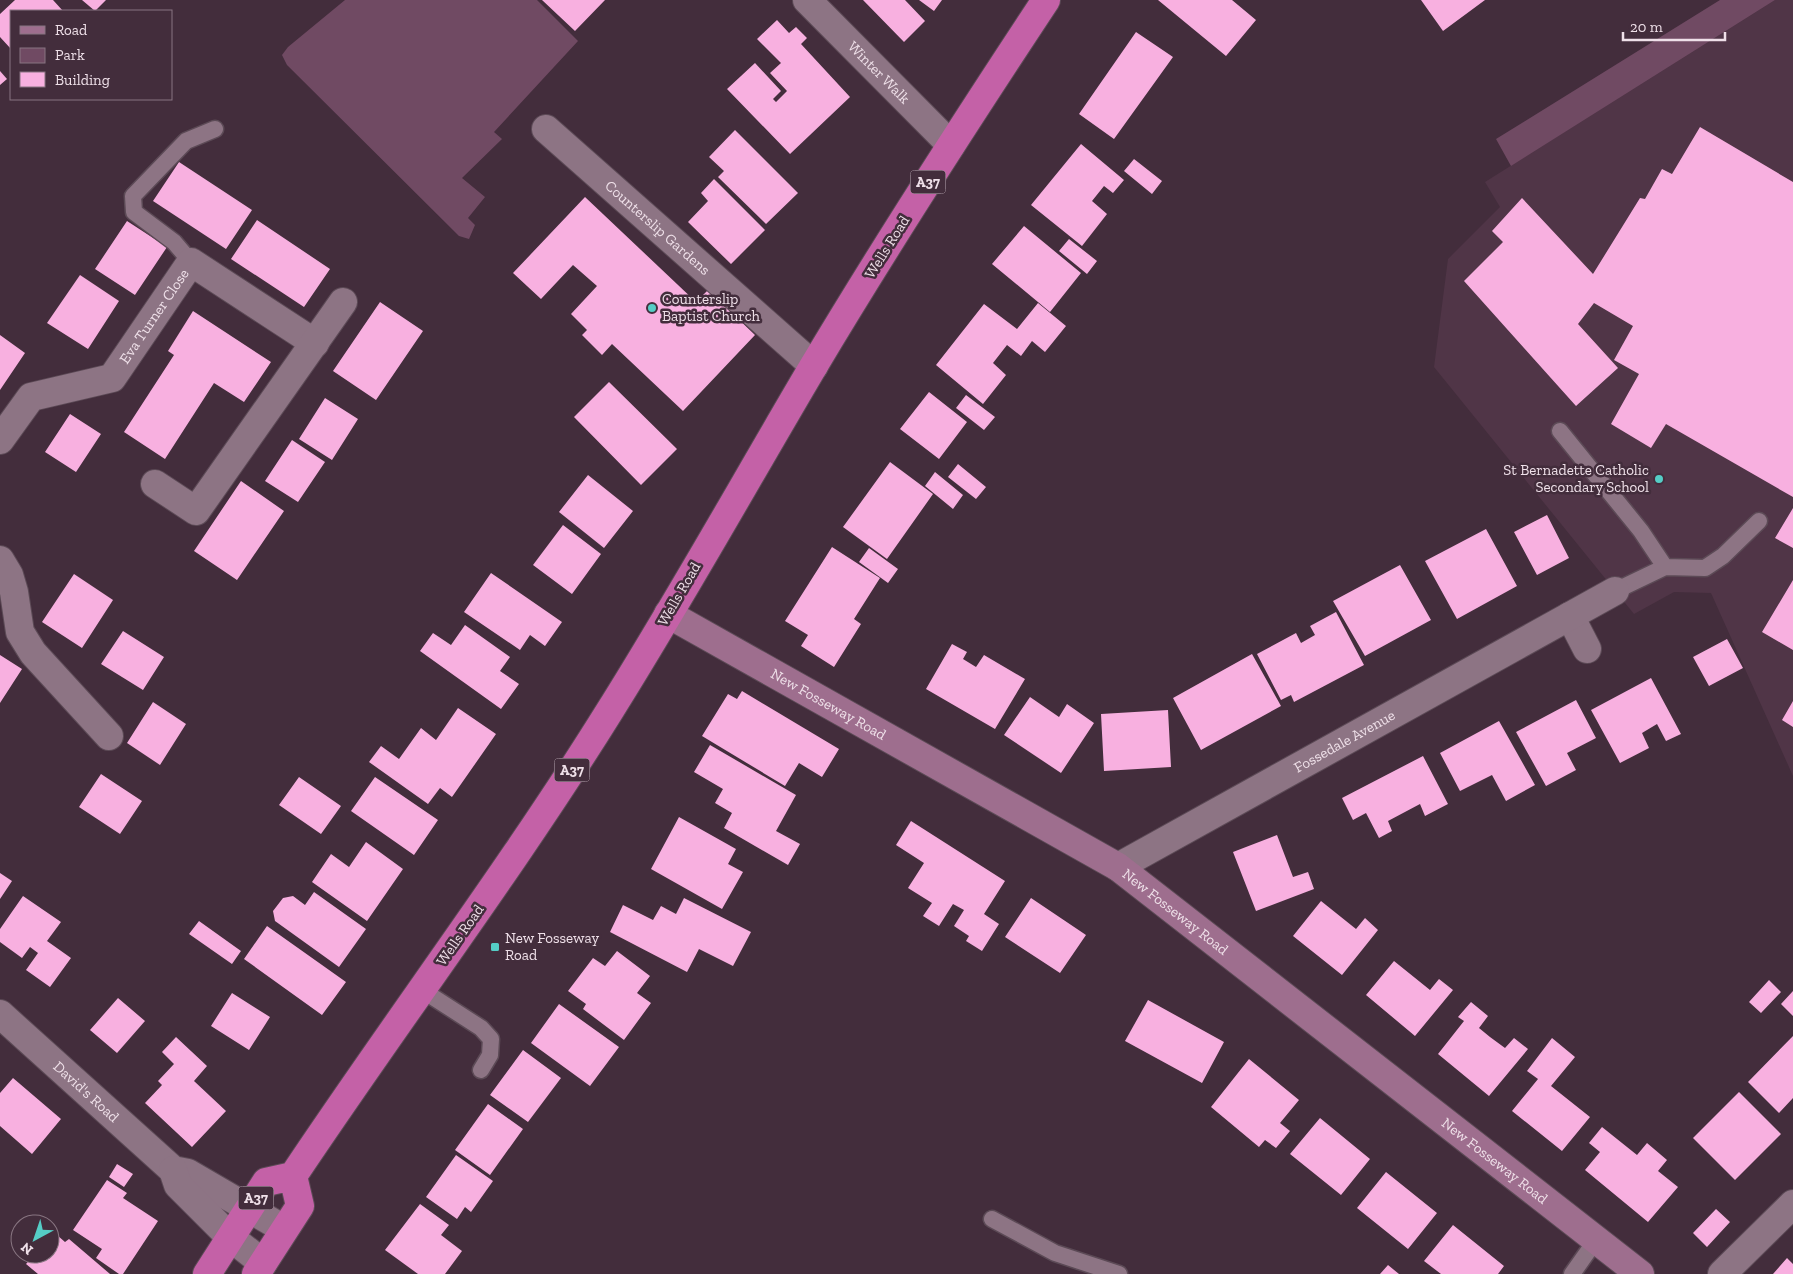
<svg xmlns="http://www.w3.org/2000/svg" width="1793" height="1274" viewBox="0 0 1793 1274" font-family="'Zilla Slab',serif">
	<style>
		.built { fill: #503547 }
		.green { fill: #704a63 }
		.building { fill: #f8b0e0 }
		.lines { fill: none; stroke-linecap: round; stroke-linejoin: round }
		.lane-casing { stroke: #5c4a56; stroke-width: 19 }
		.street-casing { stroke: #5c4a56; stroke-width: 30 }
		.secondary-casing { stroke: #5c4a56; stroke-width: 30 }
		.highway-casing { stroke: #5c4a56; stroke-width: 30 }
		.lane { stroke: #8d7484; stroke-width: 16 }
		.street { stroke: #8d7484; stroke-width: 28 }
		.secondary { stroke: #9e6e8e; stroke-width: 28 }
		.highway { stroke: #c461a7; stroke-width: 28 }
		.poi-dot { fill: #55cdc6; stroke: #432d3c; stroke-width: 2 }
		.labels { text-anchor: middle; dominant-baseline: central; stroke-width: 5; stroke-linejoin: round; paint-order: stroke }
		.shield { fill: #432d3c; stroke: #bbaab5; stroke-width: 1 }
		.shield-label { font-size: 14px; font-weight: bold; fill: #efe0e9 }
		.street-label { font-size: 15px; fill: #efe0e9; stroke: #432d3c }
		.poi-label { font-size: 15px; fill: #efe0e9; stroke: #432d3c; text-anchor: start }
	</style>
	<rect width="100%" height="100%" fill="#432d3c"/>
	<!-- built -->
	<path class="built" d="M1775 0H1793V776L1711 593 1674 592 1634 614 1434 367 1448 259 1500 207 1485 182Z"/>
	<!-- green -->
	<path class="green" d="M345 0H537L578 41 494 132 502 139 462 178 485 197 468 218 475 225 469 239 459 236 287 65 282 55 288 47Z
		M1720 0H1775L1511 166 1496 139Z"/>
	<!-- building -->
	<path class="building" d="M15 0H53L63 11H11V49L0 37V14Z
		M82 0H106L95 11Z
		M542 0H605L575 31Z
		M863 0H905L925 21 904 42Z
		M919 0H942L934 11Z
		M1158 0H1232L1256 20 1226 56Z
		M1421 0H1485L1443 31Z
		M777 20 789 33 796 27 807 38 801 44 850 97 790 154 727 89 755 63 781 91 773 99 776 102 787 91 770 73 781 63 757 39Z
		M1136 32 1173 57 1114 139 1079 114Z
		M0 71 7 79 0 85Z
		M1700 127 1793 182V497L1666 424 1651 448 1611 424 1639 374 1614 360 1633 326 1594 303 1578 324 1618 368 1576 406 1464 281 1503 242 1492 231 1522 198 1593 274 1640 198 1645 199 1662 169 1672 174Z
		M735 130 798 193 766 224 718 177 724 171 709 157Z
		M1081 144 1124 180 1113 193 1104 186 1092 201 1107 214 1082 246 1031 205Z
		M1134 159 1162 181 1152 194 1124 171Z
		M179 162 252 210 226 249 153 201Z
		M714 179 765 230 731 264 688 222 708 201 701 193Z
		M585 197 696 302 708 290 755 335 683 411 612 344 602 355 582 335 587 330 571 314 597 286 573 265 541 299 513 273Z
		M257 220 330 269 304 307 231 259Z
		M127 221 167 247 135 295 95 269Z
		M1024 226 1081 273 1050 312 992 264Z
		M1069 239 1097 261 1087 274 1059 251Z
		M80 275 119 301 88 349 47 323Z
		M380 302 423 331 376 400 333 371Z
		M1038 303 1066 326 1045 352 1032 341 1021 356 1007 345 993 363 1006 375 983 404 936 365 984 304 1017 329Z
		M193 311 271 362 244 402 214 383 165 459 124 432 174 355 168 351Z
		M0 335 25 353 0 390Z
		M609 382 677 449 641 485 574 417Z
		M929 392 967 422 939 459 900 429Z
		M966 395 995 417 984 430 956 408Z
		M325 398 358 419 332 460 299 439Z
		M70 414 101 434 76 472 45 452Z
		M292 440 325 462 298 502 265 481Z
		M890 462 933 494 887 559 843 527Z
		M958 464 986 487 976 499 948 477Z
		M935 472 963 495 953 509 925 486Z
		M588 475 633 511 604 548 559 512Z
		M241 481 284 511 237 580 194 551Z
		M1793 508V548L1775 538Z
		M1547 515 1569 558 1537 575 1514 532Z
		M563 525 601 554 572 594 533 565Z
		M1486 529 1517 586 1457 619 1425 561Z
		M832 547 880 578 854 619 861 624 834 667 801 646 808 635 785 621Z
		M869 548 898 569 888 583 859 562Z
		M1400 565 1431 620 1365 656 1333 601Z
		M491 573 562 622 545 646 530 635 520 650 464 612Z
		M74 574 113 600 82 648 42 622Z
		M1793 580V650L1762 632Z
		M1336 612 1364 665 1294 702 1291 695 1281 700 1257 654 1296 633 1301 643 1315 635 1310 626Z
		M465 625 510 657 500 671 519 684 501 709 420 651 433 633 451 645Z
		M123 631 164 657 143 690 101 664Z
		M1727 639 1743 668 1709 686 1693 657Z
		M952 644 967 652 963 659 976 667 984 655 1025 679 995 729 926 689Z
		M1252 654 1281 706 1201 750 1173 698Z
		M0 655 22 669 0 703Z
		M1651 678 1681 734 1666 741 1657 724 1642 733 1649 748 1620 763 1591 710Z
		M742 691 839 749 822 777 799 763 785 786 702 736 728 694 737 699Z
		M1030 697 1059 717 1067 704 1094 723 1061 773 1004 735Z
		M1576 700 1596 738 1567 753 1576 770 1546 786 1516 732Z
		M1793 701V727L1782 720Z
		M153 702 186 724 160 765 127 743Z
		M458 708 496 734 452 797 440 788 428 804 369 762 381 746 399 759 421 728 436 740Z
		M1168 710 1171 767 1104 771 1101 714Z
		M1499 721 1535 785 1506 801 1492 775 1460 791 1440 753Z
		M710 745 796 795 776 831 800 844 788 865 724 828 732 813 715 803 723 789 694 772Z
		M1423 756 1448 804 1425 816 1420 804 1388 821 1392 831 1379 838 1366 813 1353 820 1342 798Z
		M101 774 142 801 120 834 79 807Z
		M299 777 341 806 321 834 279 805Z
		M375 777 438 820 414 855 351 811Z
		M679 817 736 849 728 864 743 872 722 909 651 869Z
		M911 821 1005 881 984 914 999 924 982 951 966 941 969 936 954 926 964 910 953 904 939 926 923 916 932 903 908 888 924 863 896 845Z
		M1277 835 1293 877 1308 872 1314 889 1256 911 1233 852Z
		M366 842 403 869 367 921 312 882 331 854 349 867Z
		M0 873 12 881 0 899Z
		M314 892 366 929 339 967 275 921 273 911 283 898 293 896 305 905Z
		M23 896 61 922 47 941 71 958 50 987 26 970 38 953 30 947 22 958 0 942V929Z
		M684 898 751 932 733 966 699 949 687 972 610 932 623 905 653 920 661 906 676 914Z
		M1031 898 1086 935 1060 973 1005 937Z
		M1321 901 1356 929 1365 918 1378 930 1342 975 1293 936Z
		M199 921 241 951 232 964 189 934Z
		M267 926 346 982 322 1015 244 959Z
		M617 951 650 976 637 993 651 1003 624 1040 583 1009 586 1004 568 991 593 958 605 966Z
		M1394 961 1430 990 1439 979 1453 990 1415 1036 1366 995Z
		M1769 980 1781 992 1761 1013 1749 1002Z
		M1793 991V1016L1781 1004Z
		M232 993 270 1017 249 1050 211 1026Z
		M118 998 145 1021 117 1053 90 1030Z
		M1148 1000 1224 1042 1202 1083 1125 1041Z
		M1471 1002 1488 1016 1479 1028 1490 1037 1505 1048 1514 1038 1528 1049 1489 1096 1438 1054 1464 1021 1458 1017Z
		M559 1004 619 1047 590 1086 531 1043Z
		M1793 1036V1098L1779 1113 1748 1082Z
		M176 1037 207 1066 194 1081 226 1111 192 1147 145 1103 162 1085 158 1081 174 1064 162 1052Z
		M1552 1038 1575 1057 1551 1086 1590 1117 1562 1151 1512 1111 1538 1079 1527 1071Z
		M523 1050 561 1078 528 1122 490 1095Z
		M1249 1059 1299 1100 1280 1123 1290 1131 1276 1148 1265 1140 1259 1147 1211 1107Z
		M13 1078 61 1119 32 1154 0 1126V1093Z
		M1739 1092 1781 1134 1735 1180 1693 1138Z
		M488 1104 523 1129 490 1175 455 1150Z
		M1320 1118 1370 1159 1341 1195 1290 1154Z
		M1602 1127 1637 1155 1647 1143 1667 1160 1658 1171 1678 1187 1648 1222 1585 1170 1600 1152 1589 1143Z
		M456 1155 493 1181 471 1212 465 1207 457 1219 426 1197Z
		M117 1164 133 1174 124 1187 109 1177Z
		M1386 1172 1437 1213 1408 1249 1357 1208Z
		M107 1180 127 1193 123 1198 158 1221 123 1274H119L96 1258 102 1249 73 1230Z
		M420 1204 449 1225 441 1235 462 1251 445 1274H418L385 1250Z
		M1716 1209 1730 1222 1707 1247 1693 1233Z
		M1453 1225 1504 1266 1498 1274H1441L1424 1261Z
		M50 1229 65 1242 69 1239 110 1274H38L26 1264 35 1254H50Z
		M1787 1258 1793 1264V1274H1773Z
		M1388 1265 1399 1274H1380Z"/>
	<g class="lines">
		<defs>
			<path id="lane" d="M191 262 174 242 134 212 133 196 186 141 215 129
				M1560 431 1641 531 1665 567
				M1615 591 1665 567 1705 568 1723 556 1759 521
				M422 990 481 1028 491 1039 490 1055 481 1070
				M992 1219 1055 1253 1119 1274
				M1572 1274 1596 1240"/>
			<g id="street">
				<path id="s1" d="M807 0 951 145"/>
				<path id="s2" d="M546 129 814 366"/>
				<path id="s3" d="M0 440 31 397 112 378 191 262 315 343"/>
				<path d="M155 484 196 511 343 302"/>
				<path d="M0 560 9 575 14 592 20 632 33 653 109 736"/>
				<path d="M1570 616 1587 649"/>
				<path id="s4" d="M1118 867 1615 591"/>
				<path id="s5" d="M0 1014 173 1170 188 1173 284 1229"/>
				<path d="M173 1170 178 1185 230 1237 263 1263"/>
				<path d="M1722 1274 1793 1204"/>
			</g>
			<g id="secondary">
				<path id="s6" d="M668 614 1118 867 1640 1274"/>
			</g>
			<path id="highway" d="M207 1274 266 1182 293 1176C397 1020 510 871 609 712 680 599 745 482 813 367 887 243 966 121 1046 0
				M256 1274 300 1206 293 1176"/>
		</defs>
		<!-- lane casing -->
		<use href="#lane" class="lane-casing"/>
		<!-- street casing -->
		<use href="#street" class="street-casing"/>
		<!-- secondary casing -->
		<use href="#secondary" class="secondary-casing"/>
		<!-- highway casing -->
		<use href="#highway" class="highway-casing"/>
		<!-- lane -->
		<use href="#lane" class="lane"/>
		<!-- street -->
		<use href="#street" class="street"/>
		<!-- secondary -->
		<use href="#secondary" class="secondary"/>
		<!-- highway -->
		<use href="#highway" class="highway"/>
	</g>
	<!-- markers -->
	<g class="poi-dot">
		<circle cx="652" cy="308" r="5"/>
		<circle cx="1659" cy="479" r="5"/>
		<rect x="490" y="942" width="10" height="10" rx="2.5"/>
	</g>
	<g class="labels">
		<!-- shield labels -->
		<g class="shield">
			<rect x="910.5" y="170.5" width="35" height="23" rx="4"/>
			<rect x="554.5" y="758.5" width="35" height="23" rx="4"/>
			<rect x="238.5" y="1186.5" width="35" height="23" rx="4"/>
		</g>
		<g class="shield-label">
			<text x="928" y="182">A37</text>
			<text x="572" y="770">A37</text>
			<text x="256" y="1198">A37</text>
		</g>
		<!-- street labels -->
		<g class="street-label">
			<text stroke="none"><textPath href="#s1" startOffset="102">Winter Walk</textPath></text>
			<text stroke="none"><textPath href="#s2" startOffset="149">Counterslip Gardens</textPath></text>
			<text transform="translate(887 247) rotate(-58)">Wells Road</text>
			<text stroke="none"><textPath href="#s3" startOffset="211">Eva Turner Close</textPath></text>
			<text transform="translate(679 594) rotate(-60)">Wells Road</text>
			<text stroke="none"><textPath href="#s6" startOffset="184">New Fosseway Road</textPath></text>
			<text stroke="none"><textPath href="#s4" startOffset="259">Fossedale Avenue</textPath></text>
			<text stroke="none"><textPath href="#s6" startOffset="589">New Fosseway Road</textPath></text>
			<text transform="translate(460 935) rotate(-55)">Wells Road</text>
			<text stroke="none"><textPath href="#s5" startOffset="116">David's Road</textPath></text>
			<text stroke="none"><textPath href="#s6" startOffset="994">New Fosseway Road</textPath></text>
		</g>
		<!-- poi labels -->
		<g class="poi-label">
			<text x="662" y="299">Counterslip<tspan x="662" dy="17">Baptist Church</tspan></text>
			<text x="1649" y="470" text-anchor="end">St Bernadette Catholic<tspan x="1649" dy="17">Secondary School</tspan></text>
			<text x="505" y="938">New Fosseway<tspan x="505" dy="17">Road</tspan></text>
		</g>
	</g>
	<!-- legend -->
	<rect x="10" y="10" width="162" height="90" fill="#432d3c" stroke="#887581"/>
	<rect x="20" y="26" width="25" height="8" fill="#9e6e8e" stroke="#887581"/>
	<text x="55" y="35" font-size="15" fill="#efe0e9">Road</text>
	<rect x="20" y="48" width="25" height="15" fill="#704a63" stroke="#887581"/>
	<text x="55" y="60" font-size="15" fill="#efe0e9">Park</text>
	<rect x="20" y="72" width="25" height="15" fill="#f8b0e0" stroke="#887581"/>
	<text x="55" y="85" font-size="15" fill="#efe0e9">Building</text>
	<!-- north arrow -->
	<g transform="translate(35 1239) rotate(220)"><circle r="24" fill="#432d3c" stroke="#887581"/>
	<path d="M0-4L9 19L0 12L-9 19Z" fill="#55cdc6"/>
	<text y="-8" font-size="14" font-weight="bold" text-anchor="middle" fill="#efe0e9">N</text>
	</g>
	<!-- scale -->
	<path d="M1623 32v8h102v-8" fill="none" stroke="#efe0e9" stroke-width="2.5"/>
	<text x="1630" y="32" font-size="15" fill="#efe0e9" stroke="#432d3c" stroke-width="4" paint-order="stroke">20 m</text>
</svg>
